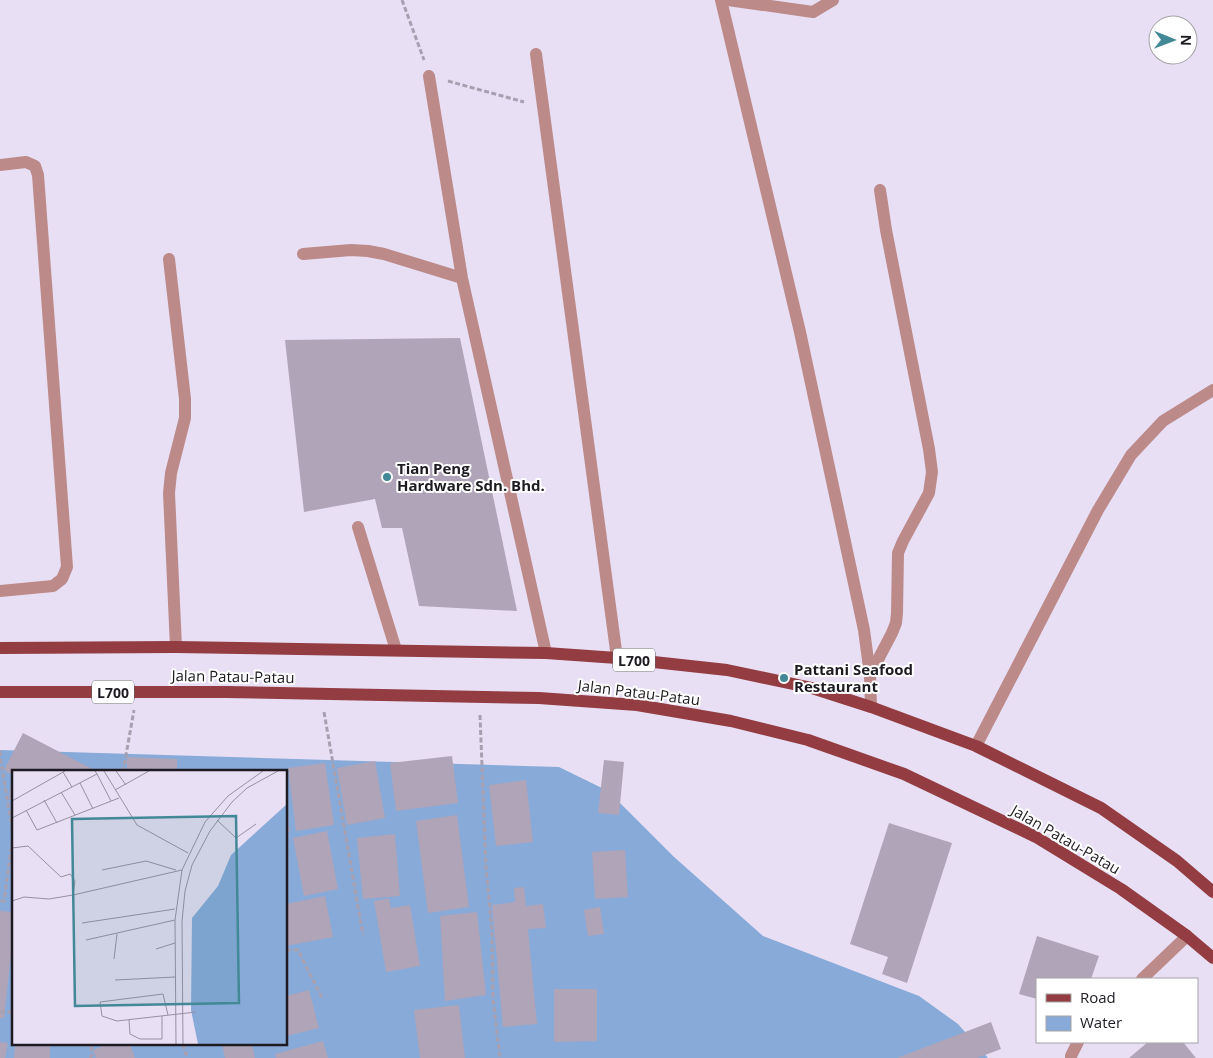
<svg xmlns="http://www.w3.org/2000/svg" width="1213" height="1058" viewBox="0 0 1213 1058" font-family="'Open Sans',sans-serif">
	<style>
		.water { fill: #88aad9; fill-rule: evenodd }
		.building { fill: #afa4b8 }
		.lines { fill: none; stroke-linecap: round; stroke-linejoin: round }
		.path { stroke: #a7a0b0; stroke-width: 3; stroke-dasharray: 5 2.5; stroke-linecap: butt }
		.service { stroke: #bd8a8a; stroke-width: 12 }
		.minor { stroke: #bd8a8a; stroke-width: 12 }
		.primary { stroke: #933c41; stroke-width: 12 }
		.poi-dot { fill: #438896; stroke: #fff; stroke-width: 2 }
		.labels { text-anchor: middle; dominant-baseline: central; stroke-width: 4; stroke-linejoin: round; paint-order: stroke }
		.shield { fill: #fff; stroke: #615f64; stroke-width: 1 }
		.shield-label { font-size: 14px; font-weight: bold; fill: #1d1a21 }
		.poi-label { font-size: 15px; font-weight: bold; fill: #1d1a21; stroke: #fff; text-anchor: start }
		.street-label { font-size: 15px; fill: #1d1a21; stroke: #fff }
		.inset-road { fill: none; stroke: #9790a0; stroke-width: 1 }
		.view { fill: #438896; fill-opacity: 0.15; stroke: #438896; stroke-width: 2.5 }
		.inset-edge { fill: none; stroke: #1d1a21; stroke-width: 2.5 }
	</style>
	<rect width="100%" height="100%" fill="#e8dff4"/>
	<!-- water -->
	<path class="water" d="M0 750 559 767 608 791 673 856 763 936 919 996 958 1024 988 1058H0ZM14 772H286V1044H14Z"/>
	<!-- building -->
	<path class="building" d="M460 338 517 611 419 606 402 528H382L375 499 304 512 285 340Z
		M23 733 98 772H14V801L9 799 12 775 4 770Z
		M452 756 458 803 396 811 390 763Z
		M127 757 177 759V772H127Z
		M604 760 624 762 619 815 598 813Z
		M375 761 385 818 347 825 337 768Z
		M325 763 334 825 296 831 288 768Z
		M526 780 533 842 496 846 489 785Z
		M457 815 469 907 428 913 416 821Z
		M286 819 290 831 286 832Z
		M889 823 952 843 907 983 882 974 888 957 850 944Z
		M327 831 338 889 304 896 293 838Z
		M395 834 400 896 363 899 357 838Z
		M625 850 628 897 595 899 592 852Z
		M524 887 526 906 543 904 546 928 528 929 537 1024 503 1027 492 905 515 902 514 888Z
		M325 896 333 937 286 946V904Z
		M389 898 391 908 410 905 420 966 386 972 374 901Z
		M600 907 604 934 588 936 584 910Z
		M0 911 14 912V927L4 1018H0Z
		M477 912 486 995 445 1001 440 916Z
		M1037 936 1099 956 1091 979H1037V999L1019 994Z
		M554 989H597V1041L554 1042Z
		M309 990 319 1028 286 1036V996Z
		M459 1005 465 1058H420L414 1010Z
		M991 1022 1001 1049 977 1058H897Z
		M323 1041 328 1058H276L275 1054Z
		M0 1042 8 1043 5 1058H0Z
		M1148 1042H1183L1196 1058H1129Z
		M15 1044H50V1058H14Z
		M108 1044H130L135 1058H96L93 1050Z
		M222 1044H252L255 1058H225Z"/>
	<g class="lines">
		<!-- path -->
		<path class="path" d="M402 0 424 60
			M448 81 524 102
			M324 712 363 935
			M480 715 486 868 492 932 493 999 500 1058
			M0 751 1 762 13 834 4 901H0
			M123 772 134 710
			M286 950H298L323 1000
			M0 1012H14
			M183 1044 187 1058
			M90 1058 92 1055 91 1044"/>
		<!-- service -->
		<path class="service" d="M536 54 617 658
			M429 76 462 278 546 653
			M303 254 351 250 368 251 384 254 462 278
			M169 259 185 399V418L171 473 169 493 176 647
			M358 527 396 650
			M870 675 892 633 896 623 897 613 898 553 903 541 929 493 932 472 929 449 886 230 880 190
			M1142 979 1187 936
			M1071 1058V1056L1078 1042"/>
		<!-- minor -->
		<path class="minor" d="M721 0 800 332 864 630 870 675 871 707
			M728 0 813 12 833 0
			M0 165 26 162 35 166 38 175 67 567 62 579 53 586 0 591
			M976 746 1098 510 1131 455 1163 421 1213 390"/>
		<!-- primary -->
		<path class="primary" d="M0 648 176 647 546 653 617 658 727 670 812 688 871 707 976 746 1101 808 1177 861 1213 892
			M0 692H226L539 698 637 705 731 721 808 740 904 774 1036 837 1121 889 1187 936 1213 958"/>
	</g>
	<!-- markers -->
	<g class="poi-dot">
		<circle cx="387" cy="477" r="5"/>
		<circle cx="784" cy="678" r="5"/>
	</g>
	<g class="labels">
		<!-- shield labels -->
		<g class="shield">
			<rect x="613" y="648.5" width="42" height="23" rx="4"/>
			<rect x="92" y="680.5" width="42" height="23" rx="4"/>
		</g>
		<g class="shield-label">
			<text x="634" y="660">L700</text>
			<text x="113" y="692">L700</text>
		</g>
		<!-- poi labels -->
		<g class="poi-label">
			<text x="397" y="468">Tian Peng<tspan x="397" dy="17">Hardware Sdn. Bhd.</tspan></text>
			<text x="794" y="669">Pattani Seafood<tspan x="794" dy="17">Restaurant</tspan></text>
		</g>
		<!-- street labels -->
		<g class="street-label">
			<text transform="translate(233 676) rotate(1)">Jalan Patau-Patau</text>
			<text transform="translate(639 692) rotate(7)">Jalan Patau-Patau</text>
			<text transform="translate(1066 839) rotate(30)">Jalan Patau-Patau</text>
		</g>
	</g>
	<!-- overview -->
	<g transform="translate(12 770)">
		<rect width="275" height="275" fill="#e8dff4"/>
		<path d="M275 34V274H186L179 240 180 148 206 116 219 85Z" fill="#88aad9"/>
		<path class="inset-road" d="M92 1 125 55 176 83M104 1 114 15M51 2 60 17 85 4 83 1M85 4 99 31M68 13 81 39M103 20 137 1M49 22 63 45M32 30 45 53M0 31 53 1M14 40 25 60 107 28M0 48 60 17M205 50 224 68 244 54M0 78 16 76 49 107 58 104 63 111 61 125M90 100 134 91 164 100M0 131 12 127 37 129 61 125 170 100M70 153 163 139M74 170 163 150M144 179 163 173M102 189 105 164M103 210 163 207M156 245 151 224 88 232 90 246 105 251 184 242M117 250 118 264 128 269H150V246M164 274 163 150 170 100 193 52 216 26 251 1M171 274 170 151 173 121 180 95 198 61 220 32 235 18 266 1"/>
		<path class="view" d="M224 46 227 233 63 236 60 49Z"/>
		<rect width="275" height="275" class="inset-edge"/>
	</g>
	<!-- legend -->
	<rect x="1036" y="978" width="162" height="65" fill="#ffffff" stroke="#a5a3a6"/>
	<rect x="1046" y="994" width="25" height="8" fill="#933c41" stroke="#a5a3a6"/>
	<text x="1080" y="1003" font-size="15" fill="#1d1a21">Road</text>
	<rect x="1046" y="1016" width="25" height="15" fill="#88aad9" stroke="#a5a3a6"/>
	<text x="1080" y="1028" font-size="15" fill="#1d1a21">Water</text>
	<!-- north arrow -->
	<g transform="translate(1173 40) rotate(91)"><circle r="24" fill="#ffffff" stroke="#a5a3a6"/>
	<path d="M0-4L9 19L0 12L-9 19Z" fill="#438896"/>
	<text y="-8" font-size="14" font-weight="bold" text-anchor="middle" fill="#1d1a21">N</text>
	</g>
</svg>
